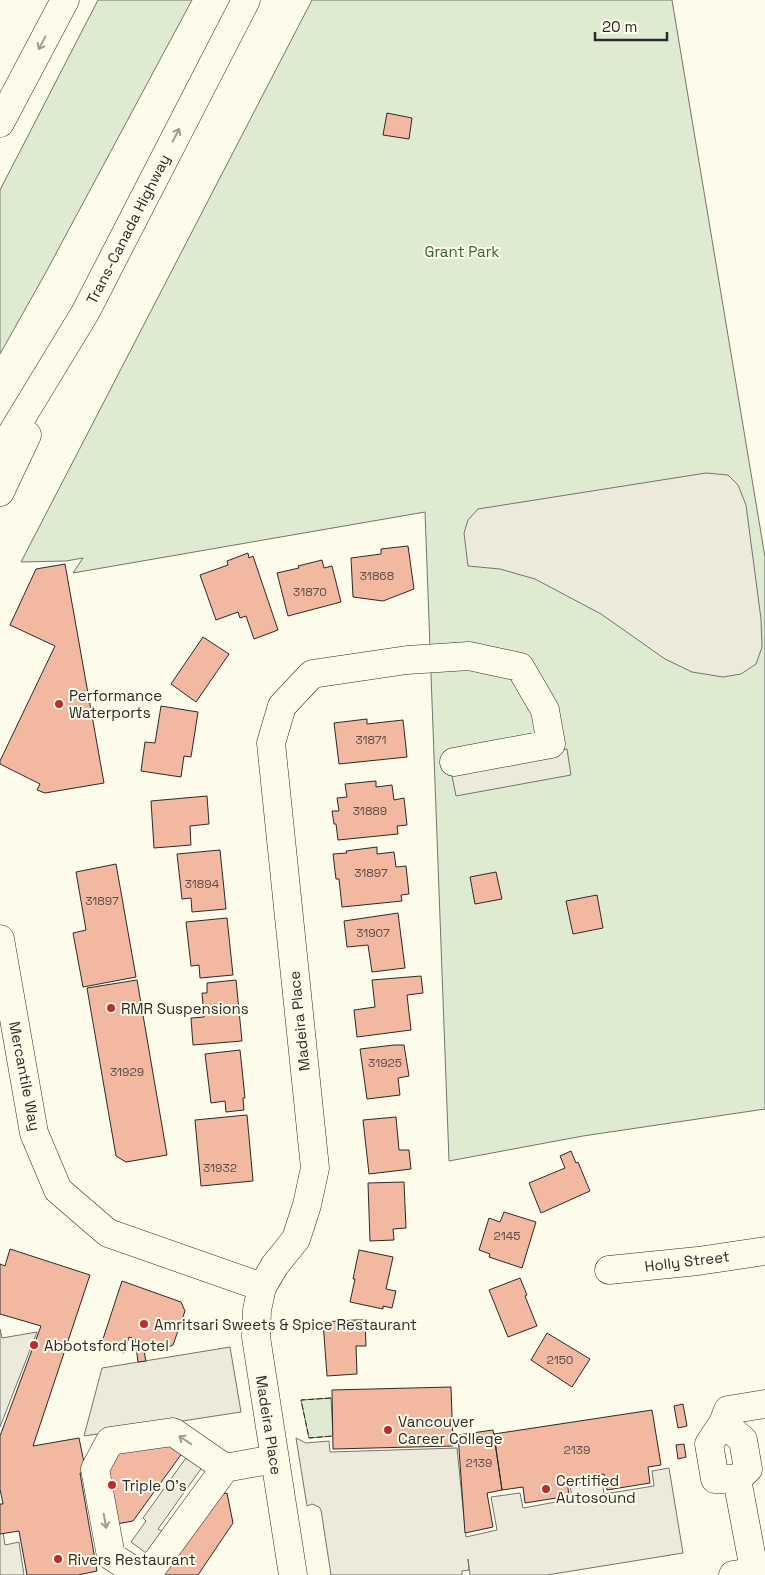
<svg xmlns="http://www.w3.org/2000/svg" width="765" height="1575" viewBox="0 0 765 1575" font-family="'Space Grotesk',sans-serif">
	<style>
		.green { fill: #deebd1; stroke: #74746e }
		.parking { fill: #eceadb; stroke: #74746e }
		.building { fill: #f2b8a0; stroke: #2b2b2b }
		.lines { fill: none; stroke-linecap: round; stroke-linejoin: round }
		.minor-casing { stroke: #2b2b2b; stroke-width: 29 }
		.major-casing { stroke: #2b2b2b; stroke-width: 29 }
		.highway-casing { stroke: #2b2b2b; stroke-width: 29 }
		.minor { stroke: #fdfbea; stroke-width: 28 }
		.major { stroke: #fdfbea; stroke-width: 28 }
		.highway { stroke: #fdfbea; stroke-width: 28 }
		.fence { stroke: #2b2b2b; stroke-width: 1; stroke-dasharray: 6 2.5; stroke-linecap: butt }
		.oneway { stroke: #9e9d94 }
		.poi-dot { fill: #c62828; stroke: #fdfbea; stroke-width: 2 }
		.labels { text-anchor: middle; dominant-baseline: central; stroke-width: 4; stroke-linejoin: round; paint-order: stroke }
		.number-label { font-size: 12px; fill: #5d4e48 }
		.street-label { font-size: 15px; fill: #2b2b2b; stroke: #fdfbea }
		.park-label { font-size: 15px; fill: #34623c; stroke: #fdfbea }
		.poi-label { font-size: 15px; fill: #2b2b2b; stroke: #fdfbea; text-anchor: start }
	</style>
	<rect width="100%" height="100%" fill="#fdfbea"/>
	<!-- green -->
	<path class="green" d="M98 0H192L45 274 0 354V190Z
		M312 0H672L765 557V1109L583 1136 449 1161 425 512 73 573 83 558 66 561 21 562Z
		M331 1398 333 1436 309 1438 301 1400Z"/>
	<!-- parking -->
	<path class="parking" d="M706 473 728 475 738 485 746 505 761 619 762 647 756 664 741 674 723 677 692 672 665 659 601 614 535 579 500 569 468 566 464 533 468 520 478 509Z
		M567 749 571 775 456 796 451 771Z
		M0 1329 2 1338 37 1332 0 1427Z
		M230 1347 241 1412 84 1436 102 1368Z
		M296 1438 306 1443 329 1441 330 1452 457 1448 466 1537 497 1530 491 1497 520 1493 523 1508 572 1499 570 1484 602 1479 604 1494 654 1486 652 1471 669 1468 683 1553 547 1575H470L468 1559 469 1570 462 1571V1575H331L321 1510 319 1507 312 1504 307 1506Z
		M193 1448 208 1459 158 1529 162 1531 146 1553 131 1542 146 1521 143 1518Z
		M0 1513 5 1545 19 1542 24 1575H0Z"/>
	<!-- building -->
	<path class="building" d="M387 113 412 118 409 139 383 135Z
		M408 546 414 589 383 601 353 597 351 558 381 554V549Z
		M248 553 249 558 253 556 278 630 254 639 246 616 240 618 238 612 216 620 200 575 228 565 227 561Z
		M322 560 324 568 332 566 341 602 288 616 277 573 299 568 298 566Z
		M65 564 104 783 45 793 37 790 40 784 0 764V761L55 646 10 625 36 569Z
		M203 637 229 654 196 702 171 684Z
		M161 706 198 712 191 757 184 756 181 777 141 771 145 742 155 743Z
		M367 719V724L403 720 407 757 339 764 334 723Z
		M376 781V787L392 785 394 800 404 798 407 825 397 826 398 834 338 840 336 824H334L332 811H339L337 798 347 797 345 784Z
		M207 796 209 824 190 826 191 845 154 848 151 801Z
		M377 847V854L394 852 396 867 406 866 409 894 401 895 402 901 342 907 339 879H336L333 854 347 853 346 851Z
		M220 850 226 909 192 912 191 898 182 899 177 854Z
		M116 864 136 977 83 987 73 933 86 930 76 872Z
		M496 872 502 899 475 904 470 877Z
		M597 895 603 928 573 934 566 901Z
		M398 913 405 968 372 972 368 945 347 947 344 921Z
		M227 918 233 975 200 978 199 965 191 966 186 922Z
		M421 976 423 993 407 995 411 1030 357 1037 354 1010 375 1007 372 980Z
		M137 980 167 1155 126 1162 116 1156 87 988Z
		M236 980 242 1041 193 1045 191 1018 204 1017 202 993H207V983Z
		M394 1045H404L409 1076 398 1078 400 1095 367 1099 360 1049Z
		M240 1050 245 1098H243L244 1110 226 1112 225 1101 211 1103 205 1054Z
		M247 1115 253 1181 201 1186 195 1120Z
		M396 1117 399 1150H409L411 1169 369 1174 363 1120Z
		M571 1151 576 1163 578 1162 590 1191 541 1213 529 1183 565 1168 560 1156Z
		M404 1182 406 1228 393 1229 394 1240 370 1241 368 1183Z
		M504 1212 536 1222 522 1268 489 1257 490 1254 479 1250 489 1218 500 1222Z
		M10 1249 90 1275 33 1446 79 1438 86 1472 80 1473 97 1571 78 1575H27L19 1531 0 1534V1504H3L0 1489V1436L41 1326 0 1314V1264L5 1266Z
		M359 1250 393 1257 386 1289 396 1291 392 1308 383 1306V1309L350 1302 355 1279H353Z
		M520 1278 527 1295 525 1296 537 1326 508 1337 489 1290Z
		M122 1281 181 1302 185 1311 173 1345 164 1349 142 1342 146 1361 138 1362 135 1339 129 1337 124 1353 101 1345Z
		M355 1320H365L366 1346H356L357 1374 327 1376 323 1322Z
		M547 1333 590 1359 572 1387 531 1360Z
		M451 1387 453 1446 333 1449 332 1390Z
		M683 1404 687 1426 678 1428 674 1406Z
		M652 1410 661 1465 648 1467 650 1483 607 1490 604 1474 567 1480 569 1496 525 1503 523 1487 502 1490 494 1434Z
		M493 1430 502 1490 487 1493 493 1527 465 1533 458 1435Z
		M166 1442 183 1452 133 1521 111 1525 103 1473 118 1449Z
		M684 1444 686 1457 678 1459 676 1445Z
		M227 1493 233 1523 198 1575H162L218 1495Z"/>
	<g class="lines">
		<defs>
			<path id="minor" d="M0 939 34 1133 58 1190 108 1233 262 1287
				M609 1270 698 1261 765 1251
				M723 1423 709 1444 715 1479H737L755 1575
				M737 1479 748 1469 743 1440 723 1423 728 1410 765 1404
				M141 1575 111 1556 95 1469 110 1441 173 1432 225 1468
				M147 1575 225 1468 274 1459
				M293 1575 256 1337 257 1310 262 1287 275 1265 296 1239 307 1205 315 1168 271 743 282 706 312 674 407 660 469 656 520 667 545 710 551 744 454 762"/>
			<path id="major" d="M733 1575 765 1570"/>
			<path id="highway" d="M0 123 65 0
				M0 453 85 313 246 0
				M0 492 27 435"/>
		</defs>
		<!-- minor casing -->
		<use href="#minor" class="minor-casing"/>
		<!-- major casing -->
		<use href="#major" class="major-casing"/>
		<!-- highway casing -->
		<use href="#highway" class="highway-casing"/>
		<!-- minor -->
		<use href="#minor" class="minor"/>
		<!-- major -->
		<use href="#major" class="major"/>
		<!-- highway -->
		<use href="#highway" class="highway"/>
		<!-- fence -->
		<path class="fence" d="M331 1398 301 1400 309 1438 333 1436"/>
	</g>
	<!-- one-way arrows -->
	<defs><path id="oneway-shaft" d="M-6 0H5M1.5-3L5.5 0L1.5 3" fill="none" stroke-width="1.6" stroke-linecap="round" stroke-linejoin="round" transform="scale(1.25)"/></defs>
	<g class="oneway">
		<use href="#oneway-shaft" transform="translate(42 43) rotate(118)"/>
		<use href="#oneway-shaft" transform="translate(176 135) rotate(-63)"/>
		<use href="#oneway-shaft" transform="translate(185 1440) rotate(-146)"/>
		<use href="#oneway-shaft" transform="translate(105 1521) rotate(80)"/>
	</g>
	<!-- markers -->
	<g class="poi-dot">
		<circle cx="59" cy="704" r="5"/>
		<circle cx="111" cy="1008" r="5"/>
		<circle cx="144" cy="1324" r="5"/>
		<circle cx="34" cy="1345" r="5"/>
		<circle cx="388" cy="1430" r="5"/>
		<circle cx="112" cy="1485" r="5"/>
		<circle cx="546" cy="1489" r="5"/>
		<circle cx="58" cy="1559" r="5"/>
	</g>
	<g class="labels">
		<!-- number labels -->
		<g class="number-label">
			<text x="377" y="576">31868</text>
			<text x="310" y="592">31870</text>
			<text x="371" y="740">31871</text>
			<text x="370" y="811">31889</text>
			<text x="371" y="873">31897</text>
			<text x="202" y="884">31894</text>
			<text x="102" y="901">31897</text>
			<text x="373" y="933">31907</text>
			<text x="385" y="1063">31925</text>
			<text x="127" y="1072">31929</text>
			<text x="220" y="1168">31932</text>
			<text x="507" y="1236">2145</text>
			<text x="560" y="1360">2150</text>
			<text x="577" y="1450">2139</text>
			<text x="479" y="1463">2139</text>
		</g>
		<!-- street labels -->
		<g class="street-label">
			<text transform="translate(128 229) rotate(-63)">Trans-Canada Highway</text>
			<text transform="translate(299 1021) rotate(-96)">Madeira Place</text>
			<text transform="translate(25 1076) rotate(79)">Mercantile Way</text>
			<text transform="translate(687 1261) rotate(-7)">Holly Street</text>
			<text transform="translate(269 1425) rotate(81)">Madeira Place</text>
		</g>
		<!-- park labels -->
		<g class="park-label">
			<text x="462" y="251">Grant Park</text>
		</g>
		<!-- poi labels -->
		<g class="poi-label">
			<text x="69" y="695">Performance<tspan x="69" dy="17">Waterports</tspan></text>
			<text x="121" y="1008">RMR Suspensions</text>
			<text x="154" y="1324">Amritsari Sweets &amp; Spice Restaurant</text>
			<text x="44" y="1345">Abbotsford Hotel</text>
			<text x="398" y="1421">Vancouver<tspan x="398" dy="17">Career College</tspan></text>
			<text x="556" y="1480">Certified<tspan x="556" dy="17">Autosound</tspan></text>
			<text x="122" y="1485">Triple O's</text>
			<text x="68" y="1559">Rivers Restaurant</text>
		</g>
	</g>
	<!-- scale -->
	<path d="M595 32v8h72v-8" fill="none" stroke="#2b2b2b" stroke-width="2.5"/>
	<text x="602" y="32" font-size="15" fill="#2b2b2b" stroke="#fdfbea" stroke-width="4" paint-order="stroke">20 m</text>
</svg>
